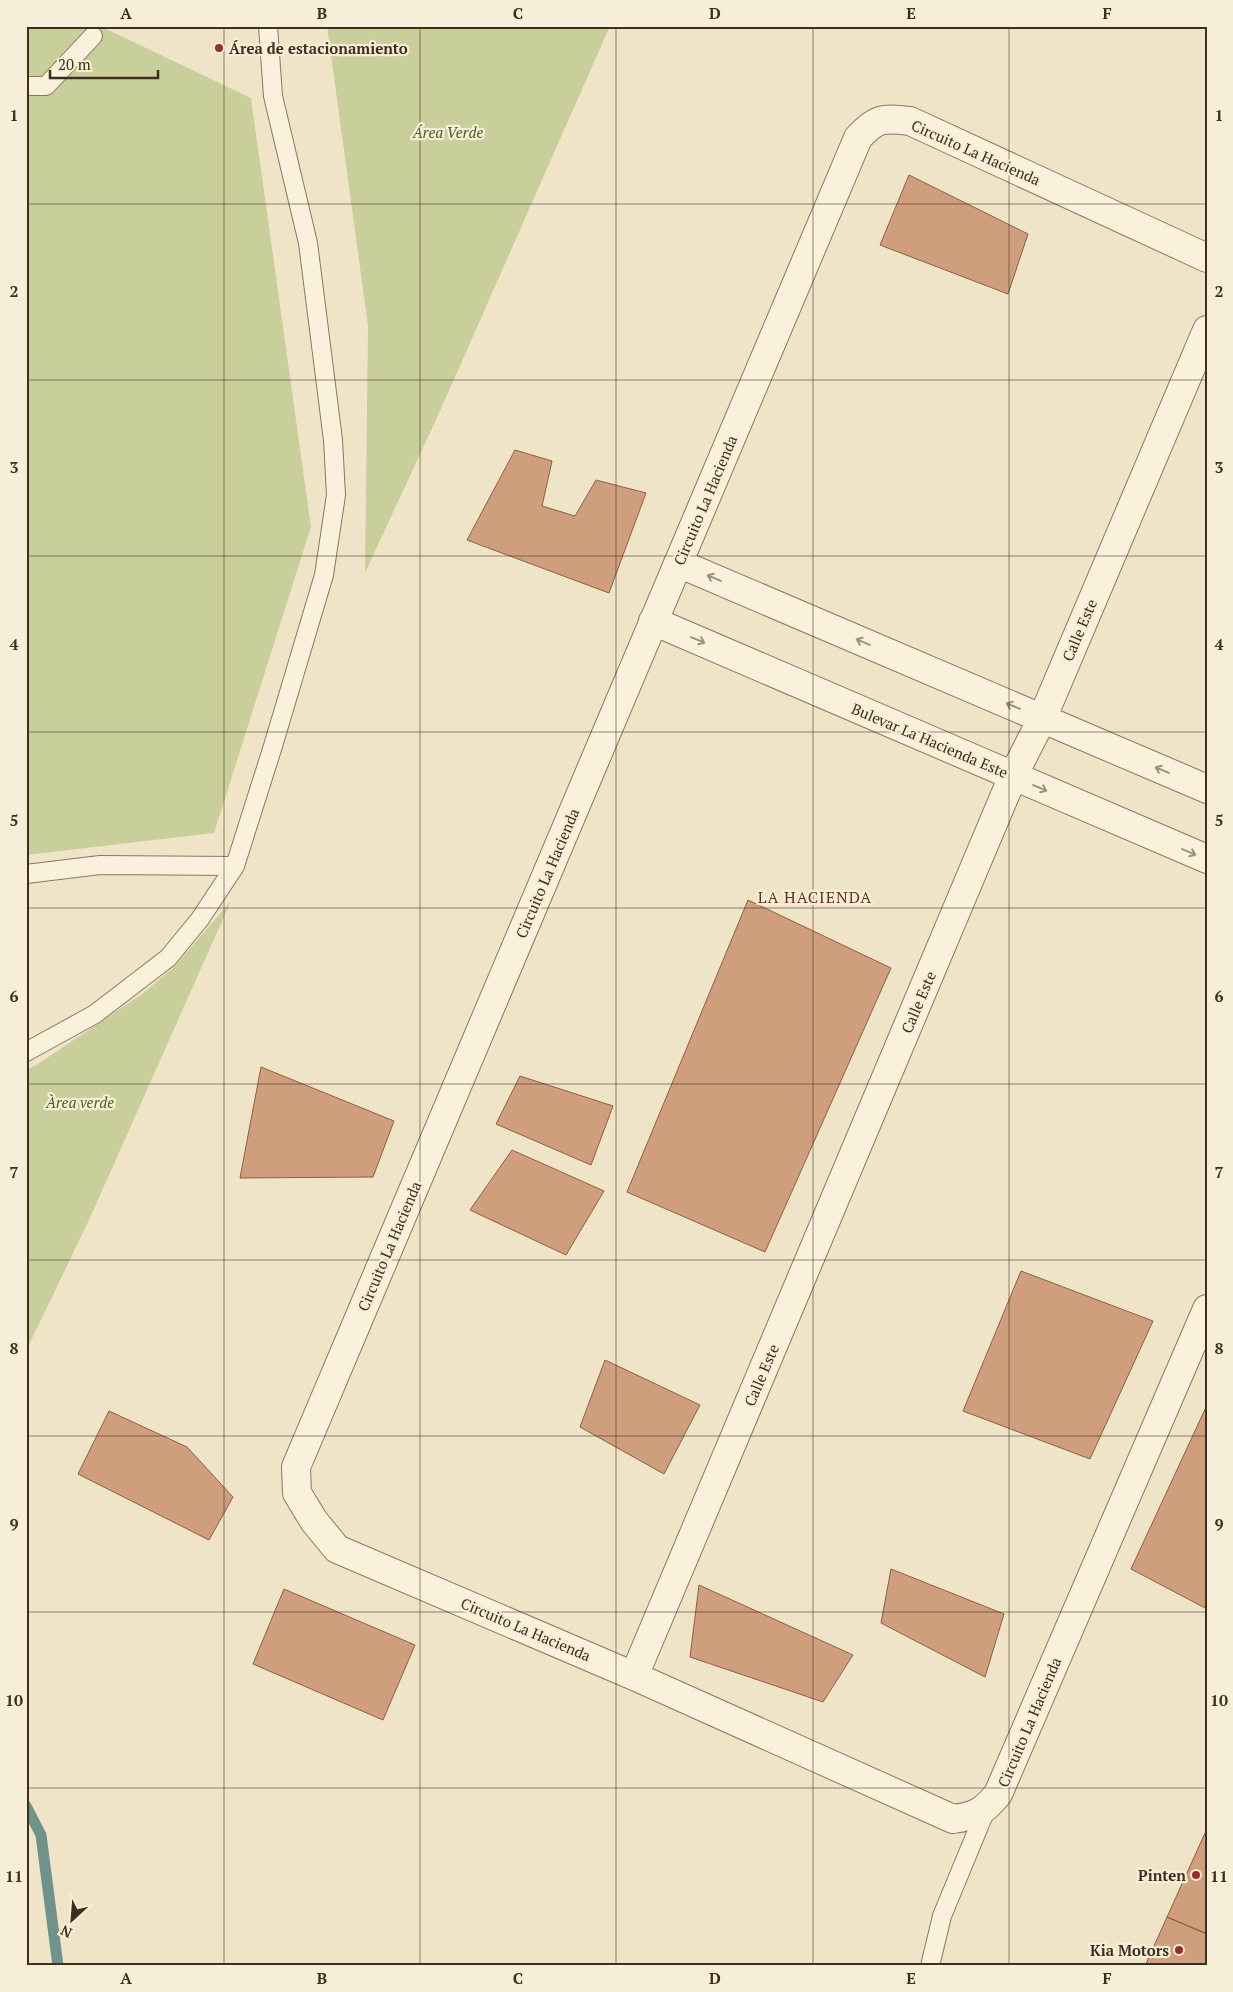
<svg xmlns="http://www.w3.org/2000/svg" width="1233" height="1992" viewBox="0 0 1233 1992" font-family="'PT Serif',serif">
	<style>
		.green { fill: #c9cf9b }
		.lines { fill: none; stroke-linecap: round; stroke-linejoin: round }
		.stream { stroke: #6f938a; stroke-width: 11 }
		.building { fill: #cf9f7d; stroke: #8d5f41 }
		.lane-casing { stroke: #8d765c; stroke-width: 20 }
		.street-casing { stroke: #8d765c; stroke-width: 30 }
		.lane { stroke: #faf1dc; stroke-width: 18 }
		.street { stroke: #faf1dc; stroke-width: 28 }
		.oneway { stroke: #9c907e }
		.grid { fill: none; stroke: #3d2e20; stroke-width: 1; stroke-opacity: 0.55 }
		.poi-dot { fill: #9e2a2b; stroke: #f7eed8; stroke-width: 2 }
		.labels { text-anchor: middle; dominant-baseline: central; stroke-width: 4.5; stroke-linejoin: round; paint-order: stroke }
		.poi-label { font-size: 15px; font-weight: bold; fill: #3d2e20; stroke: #f7eed8; text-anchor: end }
		.park-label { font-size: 15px; font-style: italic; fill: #4d5a26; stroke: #f7eed8 }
		.street-label { font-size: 15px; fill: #3d2e20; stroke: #f7eed8 }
		.neighbourhood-label { font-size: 16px; letter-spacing: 1px; fill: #6b2e1e; stroke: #f7eed8 }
		.neatline { fill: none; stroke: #3d2e20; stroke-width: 2 }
		.grid-label { font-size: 16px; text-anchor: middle; font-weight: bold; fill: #3d2e20 }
	</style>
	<rect width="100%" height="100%" fill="#f0e4c8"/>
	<!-- green -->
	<path class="green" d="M26 26H100L251 98 311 527 214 833 26 855Z
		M327 26H610L440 411 365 573 368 326Z
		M231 901 89 1220 26 1351V1069L35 1066 142 994 173 968Z"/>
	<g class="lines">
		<!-- stream -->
		<path class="stream" d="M26 1806 41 1835 58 1966"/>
	</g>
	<!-- building -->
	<path class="building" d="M909 175 1028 234 1008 294 880 245Z
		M515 450 552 461 542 506 575 516 596 480 646 493 609 593 467 540Z
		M748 900 891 968 765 1252 627 1192Z
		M261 1067 394 1121 373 1177 240 1178Z
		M520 1076 613 1106 591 1165 496 1124Z
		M512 1150 604 1191 566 1255 470 1210Z
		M1021 1271 1153 1321 1090 1459 963 1411Z
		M605 1360 700 1405 664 1474 580 1427Z
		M1207 1405V1609L1131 1569Z
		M109 1411 187 1447 233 1497 209 1540 78 1474Z
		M891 1569 1004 1614 985 1677 881 1623Z
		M699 1585 853 1655 823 1702 690 1657Z
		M284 1589 415 1645 383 1720 253 1664Z
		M1205 1833H1207V1934L1167 1917Z
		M1167 1917 1207 1934V1966H1145Z"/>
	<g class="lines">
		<defs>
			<path id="lane" d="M26 86H46L93 36
				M26 874 100 865 235 866
				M26 1052 95 1014 168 958 200 919 235 866 273 746 324 575 336 495 333 440 308 243 273 96 268 26
				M930 1966 942 1916 987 1807"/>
			<path id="street" d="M1207 258 910 121C883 118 877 117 858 138L296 1467 297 1493 314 1521 337 1549 634 1676 953 1819C976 1816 983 1812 998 1794L1207 1309
				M678 563 1207 789
				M653 621 1207 859
				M634 1676 1013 776 1042 719 1207 330"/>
		</defs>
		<!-- lane casing -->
		<use href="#lane" class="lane-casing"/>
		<!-- street casing -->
		<use href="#street" class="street-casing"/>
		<!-- lane -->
		<use href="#lane" class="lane"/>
		<!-- street -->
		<use href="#street" class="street"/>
	</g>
	<!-- one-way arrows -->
	<defs><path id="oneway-shaft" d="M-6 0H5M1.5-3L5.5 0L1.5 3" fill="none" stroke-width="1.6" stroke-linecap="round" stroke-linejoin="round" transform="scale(1.25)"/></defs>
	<g class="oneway">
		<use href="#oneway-shaft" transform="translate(714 578) rotate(-157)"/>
		<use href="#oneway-shaft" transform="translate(698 640) rotate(23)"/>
		<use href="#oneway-shaft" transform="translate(863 642) rotate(-157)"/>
		<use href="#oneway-shaft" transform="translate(1013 706) rotate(-157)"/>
		<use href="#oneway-shaft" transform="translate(1162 770) rotate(-157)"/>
		<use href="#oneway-shaft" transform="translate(1040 788) rotate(23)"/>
		<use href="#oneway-shaft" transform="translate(1189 852) rotate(23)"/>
	</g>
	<!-- grid -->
	<path class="grid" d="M224 26V1966M420 26V1966M616 26V1966M813 26V1966M1009 26V1966M26 204H1207M26 380H1207M26 556H1207M26 732H1207M26 908H1207M26 1084H1207M26 1260H1207M26 1436H1207M26 1612H1207M26 1788H1207"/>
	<!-- markers -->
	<g class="poi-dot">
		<circle cx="219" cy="48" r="5"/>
		<circle cx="1196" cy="1875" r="5"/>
		<circle cx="1179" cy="1950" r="5"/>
	</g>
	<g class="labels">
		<!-- poi labels -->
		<g class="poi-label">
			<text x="229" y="48" text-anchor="start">Área de estacionamiento</text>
			<text x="1186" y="1875">Pinten</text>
			<text x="1169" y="1950">Kia Motors</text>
		</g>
		<!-- park labels -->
		<g class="park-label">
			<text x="448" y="132">Área Verde</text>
			<text x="80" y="1102">Àrea verde</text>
		</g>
		<!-- street labels -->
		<g class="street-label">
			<text transform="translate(976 152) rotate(24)">Circuito La Hacienda</text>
			<text transform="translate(705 500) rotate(-67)">Circuito La Hacienda</text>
			<text transform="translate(1079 630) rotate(-67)">Calle Este</text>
			<text transform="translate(930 740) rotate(23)">Bulevar La Hacienda Este</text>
			<text transform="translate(547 873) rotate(-67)">Circuito La Hacienda</text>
			<text transform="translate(918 1002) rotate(-67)">Calle Este</text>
			<text transform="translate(389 1246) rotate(-67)">Circuito La Hacienda</text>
			<text transform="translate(761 1375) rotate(-67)">Calle Este</text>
			<text transform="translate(526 1629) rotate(23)">Circuito La Hacienda</text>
			<text transform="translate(1029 1722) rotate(-67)">Circuito La Hacienda</text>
		</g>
		<!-- neighbourhood labels -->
		<g class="neighbourhood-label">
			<text x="815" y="897">LA HACIENDA</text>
		</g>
	</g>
	<!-- border -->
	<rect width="1233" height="1992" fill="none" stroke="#f7eed8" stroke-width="55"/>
	<!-- north arrow -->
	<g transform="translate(72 1920) rotate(206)" stroke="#f7eed8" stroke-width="4" paint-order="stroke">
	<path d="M0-4L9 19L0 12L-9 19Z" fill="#3d2e20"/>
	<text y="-8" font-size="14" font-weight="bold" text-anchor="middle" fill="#3d2e20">N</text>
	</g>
	<!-- scale -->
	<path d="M50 70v8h108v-8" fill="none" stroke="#3d2e20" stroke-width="2.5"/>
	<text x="58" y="70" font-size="15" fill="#3d2e20" stroke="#f7eed8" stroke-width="4" paint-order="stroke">20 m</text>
	<rect x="28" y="28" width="1178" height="1936" class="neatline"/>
	<g class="grid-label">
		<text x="126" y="19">A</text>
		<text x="322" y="19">B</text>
		<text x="518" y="19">C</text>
		<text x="715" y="19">D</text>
		<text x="911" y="19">E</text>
		<text x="1107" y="19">F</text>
		<text x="14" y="121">1</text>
		<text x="1219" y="121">1</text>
		<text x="14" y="297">2</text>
		<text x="1219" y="297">2</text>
		<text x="14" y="473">3</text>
		<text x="1219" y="473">3</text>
		<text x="14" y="650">4</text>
		<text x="1219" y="650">4</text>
		<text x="14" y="826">5</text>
		<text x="1219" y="826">5</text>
		<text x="14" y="1002">6</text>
		<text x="1219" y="1002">6</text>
		<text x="14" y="1178">7</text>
		<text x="1219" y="1178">7</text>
		<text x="14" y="1354">8</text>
		<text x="1219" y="1354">8</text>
		<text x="14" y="1530">9</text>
		<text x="1219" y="1530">9</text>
		<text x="14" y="1706">10</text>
		<text x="1219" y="1706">10</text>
		<text x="14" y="1882">11</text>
		<text x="1219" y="1882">11</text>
		<text x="126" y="1984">A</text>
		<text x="322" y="1984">B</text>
		<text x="518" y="1984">C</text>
		<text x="715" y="1984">D</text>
		<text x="911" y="1984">E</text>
		<text x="1107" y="1984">F</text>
	</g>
</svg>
